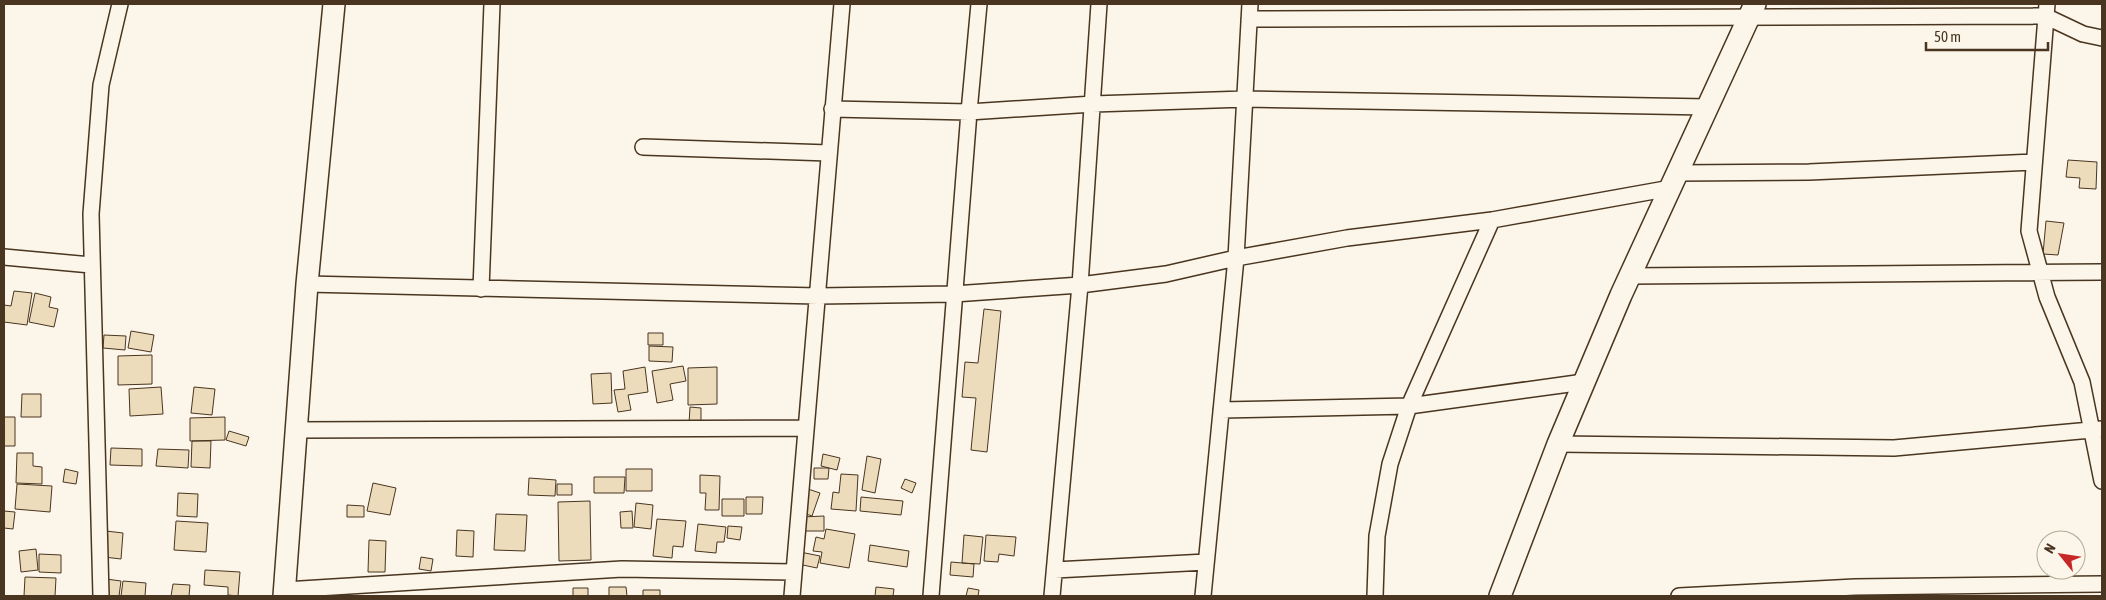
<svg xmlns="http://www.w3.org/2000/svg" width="2106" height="600" viewBox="0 0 2106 600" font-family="'Asap Condensed',sans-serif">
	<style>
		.building { fill: #ecdcbc; stroke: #4a3520 }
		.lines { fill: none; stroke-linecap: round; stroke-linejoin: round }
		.street-casing { stroke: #4a3520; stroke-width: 18 }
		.secondary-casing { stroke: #4a3520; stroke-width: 24 }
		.street { stroke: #fbf6e9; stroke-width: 15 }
		.secondary { stroke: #fbf6e9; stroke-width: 21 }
	</style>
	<rect width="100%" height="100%" fill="#fbf6e9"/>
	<!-- building -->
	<path class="building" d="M2068 160 2097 162 2096 189 2079 188 2080 178 2066 177Z
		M2046 221 2064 223 2058 255 2043 254Z
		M14 291 32 293 27 325 4 322V305L11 306Z
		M35 293 51 297 49 307 58 309 54 327 29 322Z
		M984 309 1001 311 987 452 971 450 976 398 962 397 965 362 978 363Z
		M131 331 154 335 151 352 128 348Z
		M648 333H663V345H648Z
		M104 335 126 336 125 350 103 348Z
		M649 346 673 347 672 362 649 361Z
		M152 355V384L118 385V356Z
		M683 366 686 381 670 384 673 400 657 403 652 371Z
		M645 367 648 392 628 395 631 410 618 412 614 390 625 389 623 371Z
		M717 367V404L688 405V368Z
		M611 373 612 403 593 404 591 374Z
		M161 387 163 414 130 416 129 389Z
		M194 387 215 389 212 415 191 413Z
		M22 394H41V417H21Z
		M690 407 701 408V425L689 424Z
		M4 417H15V446H4Z
		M225 417V440L190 441V418Z
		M229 431 249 437 246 446 226 440Z
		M192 441H211L210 468 191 467Z
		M111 448 142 449V466L110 465Z
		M158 449 189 450 188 468 156 466Z
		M17 453H33V466L42 467V484L16 483Z
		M823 454 840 458 837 470 821 466Z
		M867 456 881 459 875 493 862 490Z
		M814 468H829L828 479H814Z
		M65 469 78 472 76 484 63 482Z
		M626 469H652V491H626Z
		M841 474 858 475 856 511 831 509 833 492 839 493Z
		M700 475 720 476 719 510H705L706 493H700Z
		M594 477H625L624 493H594Z
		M529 478 556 480 555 496 528 495Z
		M905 479 916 483 912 493 901 488Z
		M373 483 396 488 390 515 367 511Z
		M17 484 52 486 50 512 15 509Z
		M557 484H572V495H557Z
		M808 489 820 493 812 516 800 512Z
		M178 493 198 494 197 517 177 516Z
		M746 497H763L762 514H746Z
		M861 497 903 501 901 515 860 511Z
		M722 499H744V516H722Z
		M590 501 591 560 559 561 558 502Z
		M636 503 653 505 651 529 634 527Z
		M347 505 364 506V517H347Z
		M4 511 15 512 13 529 4 528Z
		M632 511 633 528H621L620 512Z
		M496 514 527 515 525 551 494 550Z
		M824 516V531H802V517Z
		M657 519 686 521 683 547 673 546 672 558 653 556Z
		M176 521 208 523 206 552 174 550Z
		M698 524 726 527 724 542H717L716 553 695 551Z
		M728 526 742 527 740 540 727 538Z
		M826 529 855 534 849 568 820 563 822 552 813 551 816 537 824 539Z
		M457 530 474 531 473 557 456 556Z
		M106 531 123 533 121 559 104 557Z
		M964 535 983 537 980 564 962 563Z
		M986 535 1016 537 1014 556 999 554 998 562 984 561Z
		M369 540 386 541 385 572H368Z
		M870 545 909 551 907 567 868 561Z
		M36 549 38 570 21 572 19 551Z
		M800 552 820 556 817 568 798 564Z
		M39 554 61 555V573L39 572Z
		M421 557 433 559 431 571 419 569Z
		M951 562 974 564 973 577 950 575Z
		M205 570 240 572 238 596 228 595V587L204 585Z
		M25 577 56 578 55 596H24Z
		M106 579 121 581 119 596H104Z
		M123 581 146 583 145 596H121Z
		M173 584 190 585 189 596H171Z
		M609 587H626L627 596H609Z
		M876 587 894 589 893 596H875Z
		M573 588H588V596H573Z
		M968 588 979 590 978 596H966Z
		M643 590H660V596H643Z"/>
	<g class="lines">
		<defs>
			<path id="street" d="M2047 4 2029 231 2047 297 2082 382 2102 481
				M1249 19 2045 16 2083 34 2102 38
				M832 109 969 112 1093 104 1245 99 1708 107
				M643 147 829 153
				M1678 173 1809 172 2034 162
				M4 257 91 265
				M1630 276 2102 272
				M307 284 818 296 954 294 1080 285 1166 274 1236 258 1347 238 1492 220 1671 188
				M481 289 492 4
				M1221 410 1409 406 1584 382
				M296 430 805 428
				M1558 444 1894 448 2102 429
				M1055 570 1206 562
				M285 590 622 569 793 572
				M101 596 91 214 101 85 120 4
				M792 596 842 4
				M931 596 969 112 979 4
				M1052 596 1080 285 1099 4
				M1203 596 1236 258 1250 4
				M1375 596 1377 536 1390 464 1409 406 1492 220
				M1679 596 1855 587 2102 584"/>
			<path id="secondary" d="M284 596 307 284 334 4
				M1500 596 1558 444 1621 295 1755 4"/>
		</defs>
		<!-- street casing -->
		<use href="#street" class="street-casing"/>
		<!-- secondary casing -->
		<use href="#secondary" class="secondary-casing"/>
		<!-- street -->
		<use href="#street" class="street"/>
		<!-- secondary -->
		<use href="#secondary" class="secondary"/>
	</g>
	<!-- border -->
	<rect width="2106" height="600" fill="none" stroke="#4a3520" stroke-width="10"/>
	<!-- north arrow -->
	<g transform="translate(2061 555) rotate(300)"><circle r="24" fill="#fbf6e9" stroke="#b4a999"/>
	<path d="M0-4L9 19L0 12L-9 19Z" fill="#c62828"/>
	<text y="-8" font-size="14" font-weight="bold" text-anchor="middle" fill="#4a3520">N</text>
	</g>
	<!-- scale -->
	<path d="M1926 42v8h122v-8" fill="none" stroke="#4a3520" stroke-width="2.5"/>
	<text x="1934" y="42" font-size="15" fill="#4a3520" stroke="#fbf6e9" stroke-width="4" paint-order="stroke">50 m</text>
</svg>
